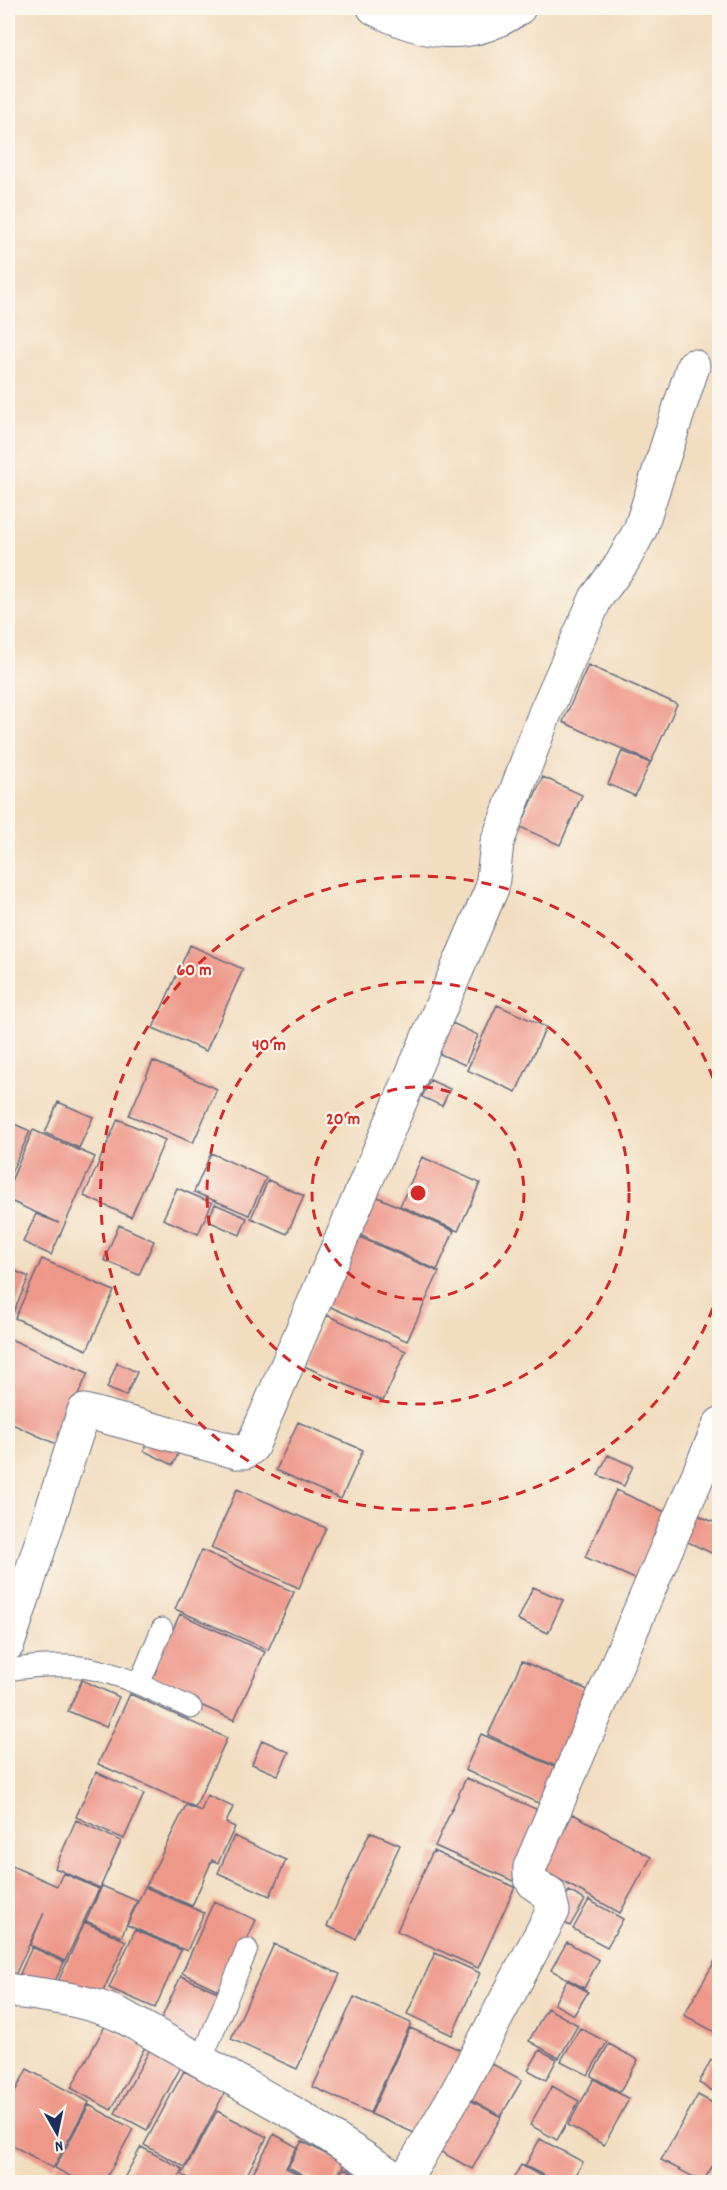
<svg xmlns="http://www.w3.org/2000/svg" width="727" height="2190" viewBox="0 0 727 2190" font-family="Dekko,sans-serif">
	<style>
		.building { fill: #ee9889 }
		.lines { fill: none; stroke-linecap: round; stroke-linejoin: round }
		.service-casing { stroke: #666c80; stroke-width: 23 }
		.minor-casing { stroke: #666c80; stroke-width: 35 }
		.service { stroke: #fff; stroke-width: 21 }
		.minor { stroke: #fff; stroke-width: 33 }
		.ring { fill: none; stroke: #d62828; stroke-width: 3; stroke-dasharray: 10 8 }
		.centre { fill: #d62828; stroke: #fbf7ec; stroke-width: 3 }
		.ring-label { font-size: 18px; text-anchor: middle; font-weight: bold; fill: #d62828; stroke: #fbf7ec; stroke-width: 4.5; stroke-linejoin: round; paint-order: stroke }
	</style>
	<rect width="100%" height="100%" fill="#fbf7ec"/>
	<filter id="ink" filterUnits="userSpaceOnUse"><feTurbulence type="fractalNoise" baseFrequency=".0167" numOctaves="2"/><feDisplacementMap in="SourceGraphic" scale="12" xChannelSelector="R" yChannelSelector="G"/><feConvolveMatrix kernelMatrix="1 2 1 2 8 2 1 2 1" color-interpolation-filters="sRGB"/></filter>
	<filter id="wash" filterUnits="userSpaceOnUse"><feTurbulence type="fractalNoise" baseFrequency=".008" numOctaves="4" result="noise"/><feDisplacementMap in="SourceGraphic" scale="24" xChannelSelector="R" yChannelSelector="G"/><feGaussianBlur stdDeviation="1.35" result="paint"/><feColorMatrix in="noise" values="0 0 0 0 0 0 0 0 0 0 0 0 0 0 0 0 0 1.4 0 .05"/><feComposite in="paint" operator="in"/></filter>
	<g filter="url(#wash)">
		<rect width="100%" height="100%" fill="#f2ddbf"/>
		<g id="blocks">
			<!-- building -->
			<path class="building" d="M588 665 677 704 651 762 563 722Z
				M622 751 650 763 635 796 608 784Z
				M543 777 582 795 560 845 520 827Z
				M190 945 243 969 206 1051 153 1028Z
				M497 1005 546 1027 516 1092 467 1070Z
				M452 1023 478 1035 465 1065 438 1053Z
				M153 1061 217 1089 193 1143 129 1115Z
				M430 1080 450 1089 442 1106 422 1097Z
				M58 1102 93 1117 79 1148 45 1133Z
				M118 1119 165 1140 131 1217 84 1196Z
				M12 1123 30 1131 10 1175 8 1174V1132Z
				M33 1130 95 1157 51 1255 23 1242 36 1214 59 1223 8 1200V1188Z
				M211 1153 266 1178 249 1215 194 1192Z
				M422 1157 480 1183 458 1231 400 1206Z
				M268 1180 304 1196 287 1234 251 1218Z
				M177 1188 212 1203 198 1234 163 1219Z
				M373 1195 454 1231 437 1270 355 1233Z
				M215 1204 247 1218 240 1235 208 1221Z
				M119 1225 154 1241 139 1275 104 1260Z
				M355 1235 439 1272 407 1341 324 1304Z
				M42 1259 114 1291 87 1350 15 1318Z
				M8 1268 29 1277 8 1324Z
				M327 1315 406 1351 383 1401 304 1366Z
				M8 1338 88 1373 56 1444 8 1422Z
				M117 1363 137 1372 126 1396 107 1388Z
				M298 1422 363 1450 341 1499 276 1470Z
				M151 1434 181 1447 173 1465 144 1451Z
				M608 1455 633 1466 624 1486 598 1475Z
				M237 1489 326 1528 299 1588 211 1548Z
				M616 1490 672 1515 642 1582 585 1557Z
				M689 1511 720 1525V1557L677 1537Z
				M202 1550 294 1592 268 1650 175 1609Z
				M533 1587 563 1600 548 1633 518 1620Z
				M180 1614 265 1652 234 1720 149 1682Z
				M522 1661 601 1696 566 1771 488 1735Z
				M82 1680 119 1697 106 1727 68 1711Z
				M130 1694 227 1738 195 1807 98 1764Z
				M481 1734 566 1772 549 1808 465 1770Z
				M262 1740 289 1752 278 1775 252 1764Z
				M96 1772 144 1794 124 1839 76 1817Z
				M466 1778 545 1813 513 1881 435 1846Z
				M207 1795 233 1807 226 1823 235 1827 218 1863 212 1860 192 1906 146 1886 186 1805 201 1811Z
				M573 1814 651 1857 620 1913 542 1870Z
				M76 1820 121 1841 100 1888 55 1868Z
				M370 1832 400 1845 356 1939 327 1926Z
				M234 1836 286 1860 270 1896 218 1873Z
				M433 1851 515 1887 478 1968 397 1931Z
				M12 1866 57 1886 63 1873 99 1889 65 1961 30 1945 44 1913 9 1988 8 1876Z
				M102 1886 137 1901 121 1937 86 1921Z
				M145 1887 204 1913 187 1951 127 1925Z
				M569 1891 585 1900 570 1926 554 1917Z
				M589 1900 623 1919 607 1947 573 1929Z
				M214 1901 256 1920 222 1992 182 1973Z
				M85 1922 126 1941 99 2000 58 1982Z
				M135 1930 181 1950 155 2008 109 1988Z
				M567 1942 599 1960 584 1988 551 1970Z
				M274 1944 340 1974 297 2069 231 2039Z
				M32 1947 64 1962 50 1992 18 1978Z
				M720 1952V2035L684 2015Z
				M435 1953 480 1973 452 2035 407 2014Z
				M181 1976 222 1994 198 2047 157 2028Z
				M567 1980 588 1992 574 2015 554 2004Z
				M354 1997 411 2023 370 2113 313 2087Z
				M547 2008 578 2025 559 2058 529 2041Z
				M105 2026 145 2047 111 2110 71 2088Z
				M410 2028 467 2053 428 2139 371 2114Z
				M580 2028 607 2042 588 2075 561 2061Z
				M153 2044 184 2061 147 2130 115 2113Z
				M609 2044 638 2060 620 2092 591 2076Z
				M540 2050 557 2059 546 2080 528 2070Z
				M483 2059 522 2080 501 2116 463 2095Z
				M711 2060 720 2065V2095L699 2083Z
				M27 2069 89 2102 53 2168 8 2143V2105Z
				M184 2071 225 2092 185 2167 144 2145Z
				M594 2079 629 2099 604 2145 568 2125Z
				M552 2086 579 2101 557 2140 530 2125Z
				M461 2095 501 2117 472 2169 432 2147Z
				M698 2095 720 2107V2153L703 2182 661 2160Z
				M89 2105 133 2129 104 2182H81L55 2168Z
				M217 2111 267 2137 243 2182H197L182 2175Z
				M274 2134 297 2147 286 2168 306 2178 303 2182H248Z
				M540 2139 583 2162 572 2182H557L525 2166Z
				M302 2141 344 2164 334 2182H317L288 2167Z
				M141 2147 183 2169 176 2182H122Z
				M521 2165 552 2182H511Z
				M344 2168 367 2181 366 2182H336Z"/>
		</g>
	</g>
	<g filter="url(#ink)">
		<use href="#blocks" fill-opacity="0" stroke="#666c80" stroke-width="1.5"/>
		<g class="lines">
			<defs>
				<path id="service" d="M8 1670C91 1657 117 1674 191 1708
					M139 1684 162 1629
					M201 2061 247 1949"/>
				<path id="minor" d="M374 8C424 34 470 42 519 8
					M8 1644 84 1411 237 1452H245L252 1447 492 888 497 843 545 713 596 598 622 563 640 530 693 366
					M8 1990C48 1996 87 1999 124 2017L302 2118 401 2182
					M404 2182 458 2090 553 1911 549 1893C536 1886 528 1883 530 1867L720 1424"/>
			</defs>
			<!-- service casing -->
			<use href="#service" class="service-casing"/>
			<!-- minor casing -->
			<use href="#minor" class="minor-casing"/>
			<!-- service -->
			<use href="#service" class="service"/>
			<!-- minor -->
			<use href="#minor" class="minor"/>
		</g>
	</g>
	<!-- distance rings -->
	<g class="ring">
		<circle cx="418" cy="1193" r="106"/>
		<circle cx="418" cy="1193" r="211"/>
		<path d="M719 1291A317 317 0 1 1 719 1095"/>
	</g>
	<circle cx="418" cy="1193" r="9" class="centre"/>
	<g class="ring-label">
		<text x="194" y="975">60 m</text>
		<text x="269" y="1050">40 m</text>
		<text x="343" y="1124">20 m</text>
	</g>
	<!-- margin -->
	<rect width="727" height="2190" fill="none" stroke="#fbf7ec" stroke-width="30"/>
	<!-- north arrow -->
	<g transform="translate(57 2133) rotate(171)" stroke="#fbf7ec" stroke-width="4.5" paint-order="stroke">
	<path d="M0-4.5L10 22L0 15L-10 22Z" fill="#1b2f5e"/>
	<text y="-9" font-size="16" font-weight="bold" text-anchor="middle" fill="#1b2f5e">N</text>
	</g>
</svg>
